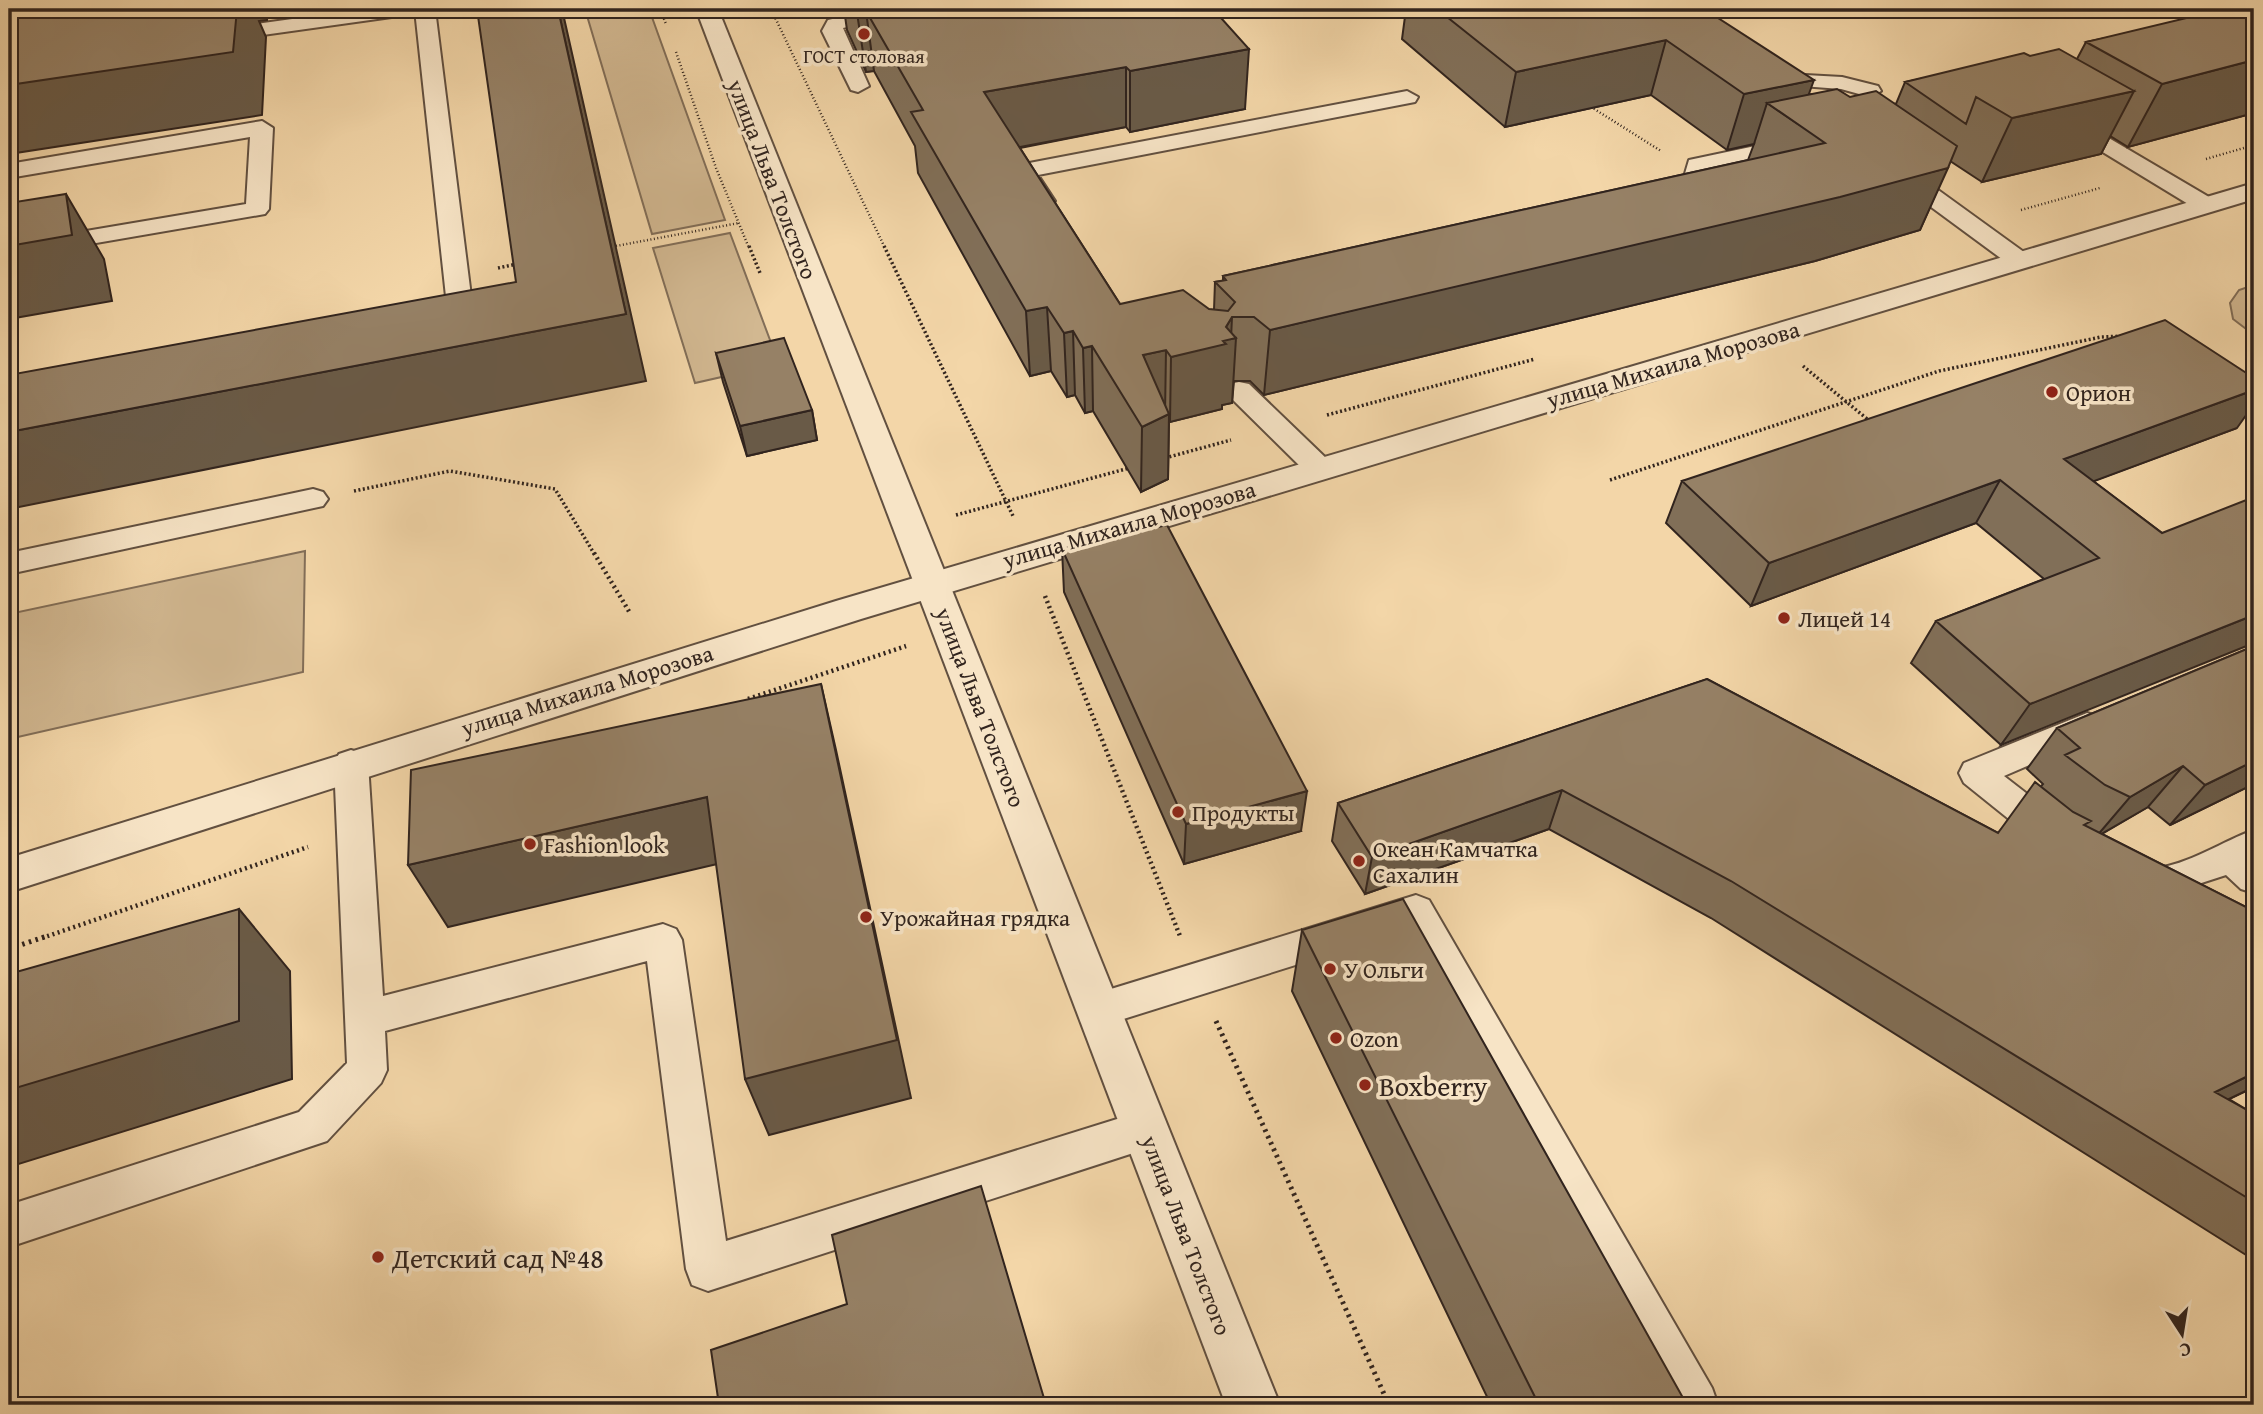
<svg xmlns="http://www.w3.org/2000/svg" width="2263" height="1414" viewBox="0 0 2263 1414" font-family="'Gentium Book Plus',serif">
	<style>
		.green { fill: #d2b891; stroke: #826e58; stroke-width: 2 }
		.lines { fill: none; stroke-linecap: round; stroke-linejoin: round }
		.service-casing { stroke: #625040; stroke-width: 4 }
		.minor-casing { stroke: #625040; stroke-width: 4 }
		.tertiary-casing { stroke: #625040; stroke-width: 4 }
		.path-far3 { stroke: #31241e; stroke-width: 2.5; stroke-dasharray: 1 2.5; stroke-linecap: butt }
		.path-far2 { stroke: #31241e; stroke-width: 3.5; stroke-dasharray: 2 2.5; stroke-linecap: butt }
		.path-far1 { stroke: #31241e; stroke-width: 4.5; stroke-dasharray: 2 3.5; stroke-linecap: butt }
		.path { stroke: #31241e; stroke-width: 5; stroke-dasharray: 2.5 4.5; stroke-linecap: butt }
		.service { fill: #f7e4c6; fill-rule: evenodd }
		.minor { fill: #f7e4c6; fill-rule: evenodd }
		.tertiary { fill: #f7e4c6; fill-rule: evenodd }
		.wall { fill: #816f58; stroke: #31241e; stroke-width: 2 }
		.shaded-wall { fill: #695a47; stroke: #31241e; stroke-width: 2 }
		.building { fill: #968166; stroke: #31241e; stroke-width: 2 }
		.poi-dot { fill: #8f2418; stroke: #f7e4c6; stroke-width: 2.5 }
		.labels { text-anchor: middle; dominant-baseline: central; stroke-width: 7; stroke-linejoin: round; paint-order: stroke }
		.far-poi-label { font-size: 19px; fill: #31241e; stroke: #f7e4c6 }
		.street-label { font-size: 23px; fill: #31241e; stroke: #f7e4c6 }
		.poi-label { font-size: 23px; fill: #31241e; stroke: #f7e4c6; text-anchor: start }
		.near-poi-label { font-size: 28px; fill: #31241e; stroke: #f7e4c6; text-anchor: start }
	</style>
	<rect width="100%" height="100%" fill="#f3d6a8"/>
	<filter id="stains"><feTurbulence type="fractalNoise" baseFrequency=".00286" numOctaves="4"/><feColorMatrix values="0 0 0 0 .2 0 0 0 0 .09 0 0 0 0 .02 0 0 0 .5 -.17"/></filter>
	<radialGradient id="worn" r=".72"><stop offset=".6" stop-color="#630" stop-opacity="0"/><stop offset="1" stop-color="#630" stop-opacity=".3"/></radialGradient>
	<!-- green -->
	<path class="green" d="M585 9H649L725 220 652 234Z
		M730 233 779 364 695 383 653 248Z
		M2254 285V335L2233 319 2230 303 2239 290Z
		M305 551 303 672 9 739V614Z"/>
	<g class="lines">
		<defs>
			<path id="service" d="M365 9H435L474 320 470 325 445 331 436 328 432 323 436 318 448 315 415 10 406 15 219 41 209 35 219 29Z
				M876 9H911L908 13 843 28 869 86 858 92 851 90 822 31 828 20Z
				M1769 73 1842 77 1878 86 1881 91 1870 97 1841 89 1762 83 1758 79 1762 75Z
				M1407 91 1418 97 1415 102 1038 175 1055 201 1051 206H1035L1013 171 1024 164Z
				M2068 114 2214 200 2218 205 2214 210H2198L2060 126 2057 121Z
				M262 121 273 128 269 209 265 214 9 258V244L246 204 250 137 9 178V164Z
				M1793 138 1801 140 1804 145 1801 150 1708 170 1700 196 1669 204 1661 202 1657 197 1661 192 1681 187 1689 160Z
				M1897 164 1905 166 2028 255 2031 260 2028 265H2010L1889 176 1886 171Z
				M1239 382 1249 384 1329 461 1333 468 1329 475 1319 477 1309 475 1229 396 1225 390 1229 384Z
				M313 489 323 492 328 499 323 506 9 574V553Z
				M2087 713 2099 717 2104 726 2099 735 2004 776 2066 824 2071 834 2066 844 2053 848 2040 844 1964 783 1959 773 1964 763Z
				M351 750 363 754 368 763 383 996 663 924 676 929 682 940 726 1241 1146 1110 1161 1116 1167 1130 1161 1144 708 1291 692 1285 686 1269 647 961 385 1031 387 1070 381 1083 327 1141 9 1247V1205L299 1112 347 1063 334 763 339 754Z
				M2254 830V893L2241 889 2226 875 2152 899 2129 890 2124 879 2129 868C2140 864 2145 868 2155 868 2186 866 2225 840 2254 830Z
				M1416 895 1429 900 1712 1388 1718 1405H1669L1407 930 1098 1027 1084 1022 1078 1010 1084 998 1098 993Z"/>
			<path id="minor" d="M2254 183V199L861 619 9 892V858L836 601Z"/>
			<path id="tertiary" d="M696 9H718L1280 1405H1226Z"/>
		</defs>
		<!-- service casing -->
		<use href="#service" class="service-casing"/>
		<!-- minor casing -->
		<use href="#minor" class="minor-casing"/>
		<!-- tertiary casing -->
		<use href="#tertiary" class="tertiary-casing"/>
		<!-- path-far3 -->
		<path class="path-far3" d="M660 9 666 24
			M771 9 885 248
			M676 52 716 168 749 248
			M1588 105 1661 151
			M2206 159 2254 145
			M2021 210 2100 188
			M616 246 739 223"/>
		<!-- path-far2 -->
		<path class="path-far2" d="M749 246 760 273
			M884 246 1013 516
			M498 268 517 264
			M1803 366 1872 423
			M1327 415 1535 359
			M1165 458 1231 440
			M1610 480 1939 371 2101 337 2124 336
			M354 491 450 471 555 489 595 555
			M956 515 1133 467"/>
		<!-- path-far1 -->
		<path class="path-far1" d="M594 553 630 613
			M1045 596 1180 936
			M748 699 906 646
			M42 938 308 847"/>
		<!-- path -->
		<path class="path" d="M9 949 47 936
			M1216 1021 1389 1405"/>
		<!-- service -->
		<use href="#service" class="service"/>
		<!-- minor -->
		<use href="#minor" class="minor"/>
		<!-- tertiary -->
		<use href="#tertiary" class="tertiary"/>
	</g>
	<!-- wall -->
	<path class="wall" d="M844 9H1213L1245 109 1130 132 1126 127 1020 148 1120 304 1214 310 1215 282 1223 281V276L1748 160 1754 144 1727 150 1651 95 1505 127 1402 39 1406 9H1704L1809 94 1850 97 1896 104 1905 82 2030 56 2077 59 2086 42 2254 9V113L2128 147 2110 136 2101 154 1982 182 1950 161 1920 230 1815 261 1264 395 1250 381H1234L1232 403 1222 405V409L1170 422 1169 421 1168 479 1141 492 1093 411 1085 413 1075 395 1067 397 1051 371 1030 376 918 173 915 146 874 71 866 72 847 30Z
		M716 353 812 410 817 440 747 456 723 382Z
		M2237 428 2093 481 2162 533 2001 745 1911 663 1936 621 2044 579 1976 523 1751 606 1666 523 1682 481Z
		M1062 549 1301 831 1184 864 1064 592Z
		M2254 646V784L2170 825 2148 807 2102 834 2254 911V1087L2229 1099 2254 1114V1260L1711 918 1549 829 1365 894 1332 841 1338 803 1707 679 1998 833 2043 784 2027 769 2057 728Z
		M1302 930 1687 1405H1491L1292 991Z"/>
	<!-- shaded-wall -->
	<path class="shaded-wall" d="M9 9H268L267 20 259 21 266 37 262 115 9 154Z
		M558 9H562L646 381 9 509V432L626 314Z
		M866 11 874 71 866 72 857 13Z
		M1666 40 1651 95 1505 127 1516 72Z
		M1249 49 1245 109 1130 132V71Z
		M2254 60V113L2128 147 2162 84Z
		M1126 67V127L989 153 984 92Z
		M1814 80 1798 124 1767 103 1754 144 1727 150 1744 94Z
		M2134 91 2101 154 1982 182 2012 118Z
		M1948 168 1920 230 1815 261 1264 395 1270 330Z
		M66 194 104 259 112 301 9 319V246Z
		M1047 307 1051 371 1030 376 1026 311Z
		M1232 317 1231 339 1236 338 1232 403 1222 405V409L1170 422 1171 357 1223 341 1226 327Z
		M1073 331 1075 395 1067 397 1064 333Z
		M1092 346 1093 411 1085 413 1083 348Z
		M1166 350 1165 415 1143 355Z
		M2254 390V404L2237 428 2038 502 2064 459Z
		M812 410 817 440 747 456 740 426Z
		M1169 414 1168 479 1141 492 1142 427Z
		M2000 480 1976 523 1751 606 1769 563Z
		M2254 615V643L2001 745 2030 704Z
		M821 684 836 750 911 1098 769 1135 745 1079Z
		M2254 761V784L2170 825 2205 785Z
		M2183 766 2148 807 2096 837 2130 797Z
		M1562 790 1549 829 1365 894 1372 857Z
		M1307 791 1301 831 1184 864 1186 824Z
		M707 797 730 861 448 927 408 865Z
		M239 909 290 971 292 1079 9 1167V1090Z
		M2254 1073V1087L2175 1125 2215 1092Z"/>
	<!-- building -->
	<path class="building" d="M9 9H237L233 52 9 85Z
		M477 9H558L626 314 9 432V375L516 282Z
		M856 9H1213L1249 49 1130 71 1126 67 984 92 1120 304 1183 290 1209 309 1228 311 1235 302 1215 282 1226 280 1223 276 1825 143 1767 103 1837 89 1850 97 1876 91 1957 146 1948 168 1840 197 1270 330 1254 317H1232L1226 327 1236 338 1223 341 1226 344 1171 357 1166 350 1143 355 1169 414 1142 427 1092 346 1083 348 1073 331 1064 333 1047 307 1026 311 911 112 923 110 866 11 857 13Z
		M1437 9H1704L1814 80 1744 94 1666 40 1516 72Z
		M2224 9H2254V60L2162 84 2086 42Z
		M2059 49 2134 91 2012 118 1976 97 1966 124 1905 82 2024 53 2030 56Z
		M66 194 72 235 9 246V203Z
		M2165 320 2254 378V390L2064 459 2162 533 2254 497V615L2030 704 1936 621 2099 558 2000 480 1769 563 1682 481Z
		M784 338 812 410 740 426 716 353Z
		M1167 525 1307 791 1186 824 1062 549Z
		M2254 646V761L2205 785 2183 766 2130 797 2105 785 2065 755 2080 748 2057 728Z
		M1707 679 1998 833 2035 782 2073 812 2091 821 2084 825 2254 911V1073L2215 1092 2254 1114V1202L1731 881 1562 790 1372 857 1338 803Z
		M821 684 897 1040 745 1079 707 797 408 865 411 770Z
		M1403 899 1687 1405H1539L1302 930Z
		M239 909V1021L9 1090V974Z
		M981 1186 1046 1405H719L711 1350 847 1304 832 1235Z"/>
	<!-- markers -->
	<g class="poi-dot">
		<circle cx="864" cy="34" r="7"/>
		<circle cx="2052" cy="392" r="7"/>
		<circle cx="1784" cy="618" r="7"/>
		<circle cx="1178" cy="812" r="7"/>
		<circle cx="530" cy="844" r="7"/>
		<circle cx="1359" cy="861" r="7"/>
		<circle cx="866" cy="917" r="7"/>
		<circle cx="1330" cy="969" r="7"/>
		<circle cx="1336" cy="1038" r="7"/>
		<circle cx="1365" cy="1085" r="7"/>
		<circle cx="378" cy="1257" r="7"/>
	</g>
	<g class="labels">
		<!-- far-poi labels -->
		<g class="far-poi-label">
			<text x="864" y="56">ГОСТ столовая</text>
		</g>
		<!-- street labels -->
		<g class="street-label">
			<text transform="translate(773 179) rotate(69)">улица Льва Толстого</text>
			<text transform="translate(1673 364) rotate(-16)">улица Михаила Морозова</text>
			<text transform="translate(1129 524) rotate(-16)">улица Михаила Морозова</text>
			<text transform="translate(587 690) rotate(-17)">улица Михаила Морозова</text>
			<text transform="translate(981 707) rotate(69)">улица Льва Толстого</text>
			<text transform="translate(1187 1235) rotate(69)">улица Льва Толстого</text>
		</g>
		<!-- poi labels -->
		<g class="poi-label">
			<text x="2066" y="392">Орион</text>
			<text x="1798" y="618">Лицей 14</text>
			<text x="1192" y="812">Продукты</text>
			<text x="544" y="844">Fashion look</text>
			<text x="1373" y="848">Океан Камчатка<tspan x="1373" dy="26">Сахалин</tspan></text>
			<text x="880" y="917">Урожайная грядка</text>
			<text x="1344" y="969">У Ольги</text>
			<text x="1350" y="1038">Ozon</text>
		</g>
		<!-- near-poi labels -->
		<g class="near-poi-label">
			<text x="1379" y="1085">Boxberry</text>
			<text x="392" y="1257">Детский сад №48</text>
		</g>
	</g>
	<!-- margin -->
	<rect width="2263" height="1414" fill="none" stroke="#f3d6a8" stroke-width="35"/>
	<rect x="10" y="10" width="2242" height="1393" fill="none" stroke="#31241e" stroke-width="3.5"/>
	<rect x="18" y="18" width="2228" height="1379" fill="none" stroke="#31241e" stroke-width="2"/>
	<!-- north arrow -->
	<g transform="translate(2182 1334) rotate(168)" stroke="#f7e4c6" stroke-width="5" paint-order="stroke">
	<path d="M0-5L12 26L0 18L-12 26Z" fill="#31241e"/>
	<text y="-10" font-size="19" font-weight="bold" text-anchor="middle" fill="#31241e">С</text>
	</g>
	<rect width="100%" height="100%" filter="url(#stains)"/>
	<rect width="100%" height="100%" fill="url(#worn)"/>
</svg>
